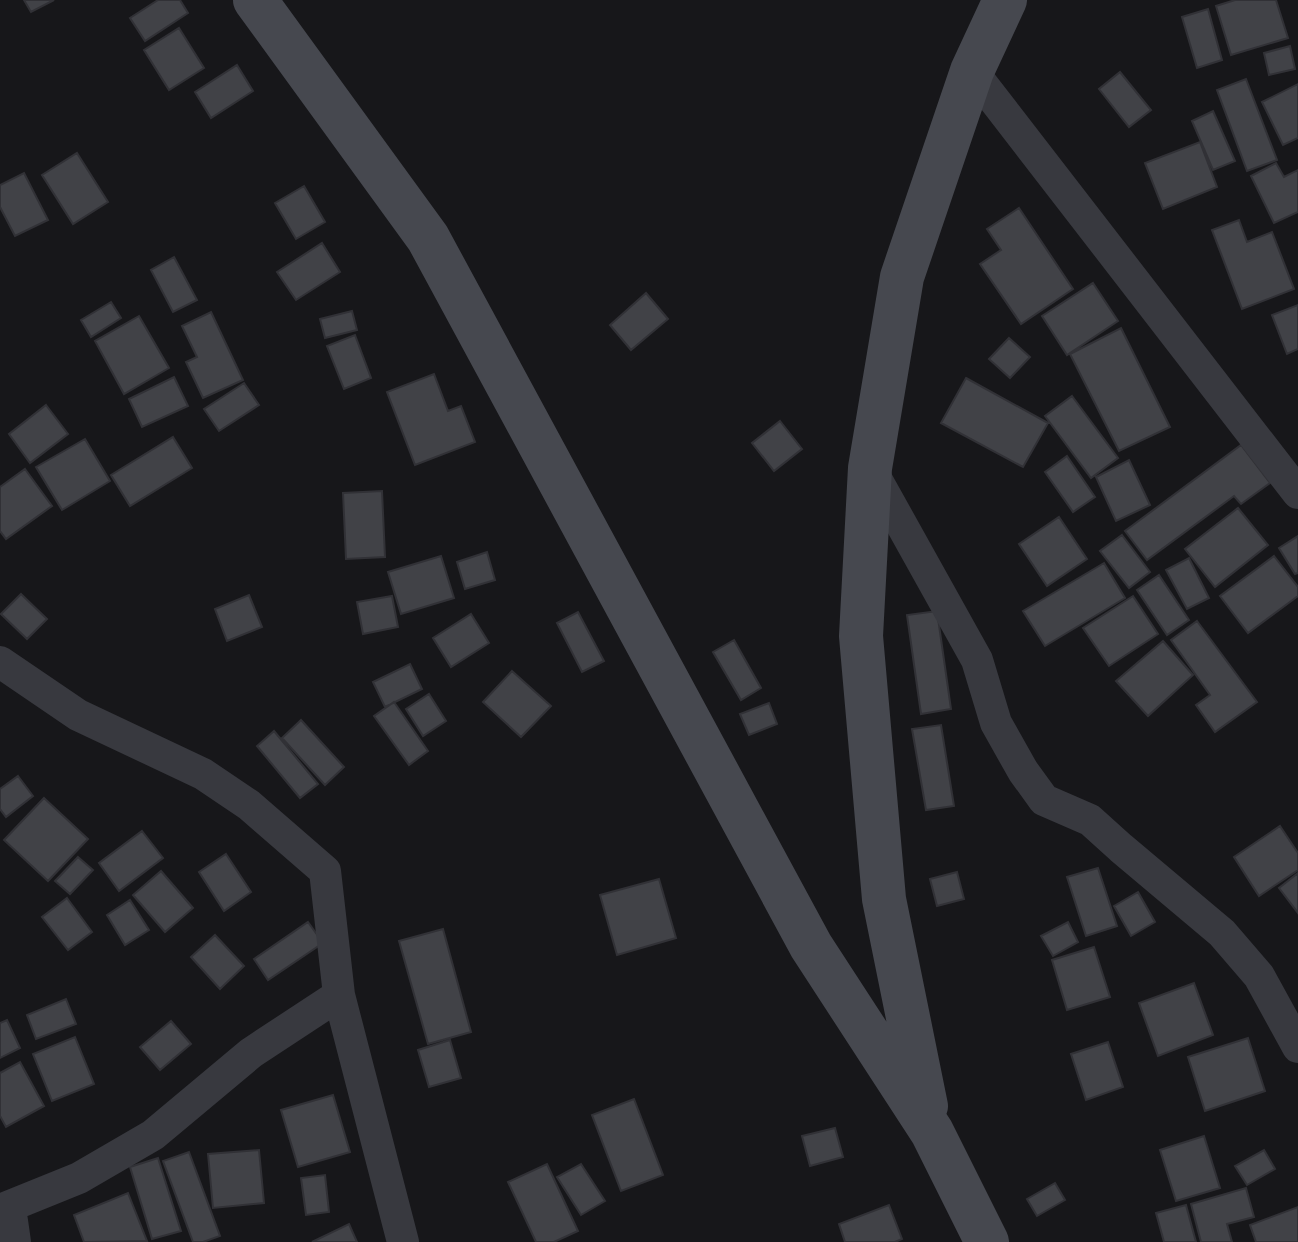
<svg xmlns="http://www.w3.org/2000/svg" width="1298" height="1242" viewBox="0 0 1298 1242" font-family="'Fira Sans',sans-serif">
	<style>
		.building { fill: #414247; stroke: #313136; stroke-width: 2 }
		.lines { fill: none; stroke-linecap: round; stroke-linejoin: round }
		.street { stroke: #38393f; stroke-width: 32 }
		.secondary { stroke: #46484f; stroke-width: 44 }
	</style>
	<rect width="100%" height="100%" fill="#17171a"/>
	<!-- building -->
	<path class="building" d="M24 0H54L31 12Z
		M158 0H180L188 13 145 41 130 18Z
		M1235 0H1276L1288 38 1231 55 1216 6Z
		M1208 9 1222 60 1197 68 1182 17Z
		M179 28 204 68 169 90 144 50Z
		M1290 46 1295 69 1269 75 1264 53Z
		M237 65 253 91 211 118 195 92Z
		M1120 72 1151 110 1129 127 1099 89Z
		M1246 79 1277 160 1247 171 1217 90Z
		M1298 84V138L1283 145 1262 102Z
		M1213 111 1235 161 1213 170 1192 121Z
		M1200 142 1217 187 1163 209 1145 163Z
		M77 153 108 202 73 224 42 175Z
		M1276 163 1284 177 1298 170V212L1274 223 1251 176Z
		M24 173 48 220 15 236 0 207V185Z
		M304 186 325 222 296 239 275 203Z
		M1019 208 1073 289 1021 324 980 264 1001 250 987 229Z
		M1239 220 1247 242 1272 232 1294 289 1242 309 1212 230Z
		M322 243 340 272 296 300 277 272Z
		M174 257 197 300 173 312 151 270Z
		M1093 283 1118 321 1067 355 1042 316Z
		M646 293 668 319 631 350 610 325Z
		M111 302 121 318 91 337 81 320Z
		M1298 305V349L1287 354 1272 315Z
		M352 311 357 330 325 338 320 319Z
		M211 312 243 380 203 398 186 362 197 357 182 326Z
		M139 316 169 368 124 394 95 341Z
		M1121 328 1170 427 1119 451 1070 354Z
		M355 335 371 378 344 389 327 346Z
		M1009 338 1030 357 1010 378 989 359Z
		M434 374 448 411 461 406 475 442 415 465 387 392Z
		M174 377 188 406 142 427 129 399Z
		M966 378 1048 423 1023 467 941 423Z
		M244 383 259 405 219 431 204 409Z
		M1072 396 1118 458 1091 478 1045 416Z
		M46 405 68 434 30 463 9 434Z
		M780 421 802 449 774 471 752 443Z
		M173 437 192 468 130 506 111 475Z
		M85 439 110 481 62 510 36 467Z
		M1241 445 1270 483 1241 504 1234 496 1147 560 1125 531Z
		M1067 456 1095 497 1073 512 1045 472Z
		M1129 460 1150 505 1116 521 1096 477Z
		M25 469 52 506 6 539 0 531V487Z
		M382 491 385 557 346 559 343 493Z
		M1238 508 1268 545 1215 587 1185 549Z
		M1059 517 1087 559 1047 586 1019 544Z
		M1122 535 1150 572 1129 588 1100 551Z
		M1298 536V573L1295 574 1279 548Z
		M487 552 495 580 465 589 457 562Z
		M441 556 454 598 401 614 388 572Z
		M1274 556 1298 587V596L1248 633 1220 596Z
		M1189 558 1209 598 1187 609 1166 570Z
		M1104 563 1125 598 1045 646 1023 611Z
		M1159 575 1189 620 1167 635 1137 590Z
		M21 594 47 619 27 639 1 614Z
		M249 595 262 627 227 641 215 609Z
		M392 596 398 627 363 634 357 602Z
		M1133 596 1158 634 1109 666 1083 628Z
		M937 611 951 709 921 714 907 615Z
		M578 612 604 661 582 672 557 623Z
		M471 614 489 643 451 667 433 638Z
		M1197 621 1257 702 1215 732 1196 705 1210 695 1171 640Z
		M734 640 761 688 741 700 713 652Z
		M1163 641 1193 675 1148 716 1116 681Z
		M410 664 422 689 385 707 373 682Z
		M512 671 551 706 521 737 483 702Z
		M429 694 446 721 423 736 406 709Z
		M394 702 428 751 409 765 374 716Z
		M769 703 777 724 749 735 740 714Z
		M301 720 344 767 325 785 282 738Z
		M941 725 954 806 926 810 912 729Z
		M274 731 318 784 300 798 257 746Z
		M18 776 33 796 6 817 0 809V789Z
		M44 798 88 839 48 881 4 840Z
		M1280 826 1298 853V870L1259 896 1234 857Z
		M142 831 163 858 119 891 99 863Z
		M226 854 251 892 224 911 199 872Z
		M78 857 93 870 70 894 55 881Z
		M1098 868 1117 926 1086 936 1067 877Z
		M161 871 193 908 165 932 133 895Z
		M957 872 964 899 937 906 930 879Z
		M1298 873V913L1279 888Z
		M659 879 676 938 617 955 600 895Z
		M1138 892 1155 922 1131 936 1114 906Z
		M67 898 92 932 68 950 42 917Z
		M130 900 149 930 125 945 107 915Z
		M308 922 323 943 268 980 254 959Z
		M1068 922 1078 942 1053 956 1041 936Z
		M443 929 471 1032 428 1044 399 941Z
		M215 935 244 966 220 989 191 957Z
		M1094 947 1110 997 1067 1010 1052 960Z
		M1194 983 1213 1035 1158 1056 1139 1003Z
		M66 999 76 1024 36 1039 27 1015Z
		M7 1020 20 1048 0 1058V1023Z
		M171 1021 191 1044 160 1070 140 1047Z
		M75 1037 94 1084 52 1101 33 1054Z
		M1248 1038 1265 1091 1205 1111 1188 1057Z
		M450 1040 461 1078 429 1087 418 1050Z
		M1108 1042 1123 1087 1086 1100 1071 1054Z
		M20 1062 44 1106 6 1127 0 1116V1073Z
		M333 1095 350 1152 298 1167 281 1110Z
		M634 1099 663 1175 621 1191 592 1115Z
		M835 1128 843 1157 810 1166 802 1136Z
		M1204 1136 1220 1188 1176 1201 1160 1150Z
		M259 1150 264 1203 213 1208 208 1154Z
		M1264 1150 1275 1169 1247 1185 1235 1166Z
		M189 1152 220 1236 203 1242H193L163 1161Z
		M158 1158 181 1231 152 1239 130 1167Z
		M547 1164 578 1231 554 1242H536L508 1182Z
		M581 1164 605 1201 581 1215 557 1177Z
		M325 1175 329 1212 306 1215 301 1178Z
		M1055 1183 1065 1200 1037 1216 1027 1199Z
		M1246 1188 1254 1217 1227 1224 1232 1242H1201L1191 1204Z
		M128 1193 147 1241 84 1242 74 1215Z
		M889 1205 902 1239 895 1242H845L839 1224Z
		M1186 1205 1196 1242H1164L1156 1213Z
		M1298 1207V1242H1256L1250 1225Z
		M349 1224 357 1242H312Z"/>
	<g class="lines">
		<!-- street -->
		<path class="street" d="M972 71 1298 493
			M870 468 977 660 996 723 1023 771 1044 800 1090 820 1121 848 1222 933 1259 976 1298 1047
			M0 662 78 715 203 774 249 805 325 871 339 995 403 1242
			M10 1207 15 1242
			M0 1210 79 1178 153 1135 251 1053 339 995"/>
		<!-- secondary -->
		<path class="secondary" d="M255 0 428 238 811 946 932 1132 987 1242
			M926 1106 884 899 861 636 870 468 902 277 972 71 1005 0"/>
	</g>
</svg>
